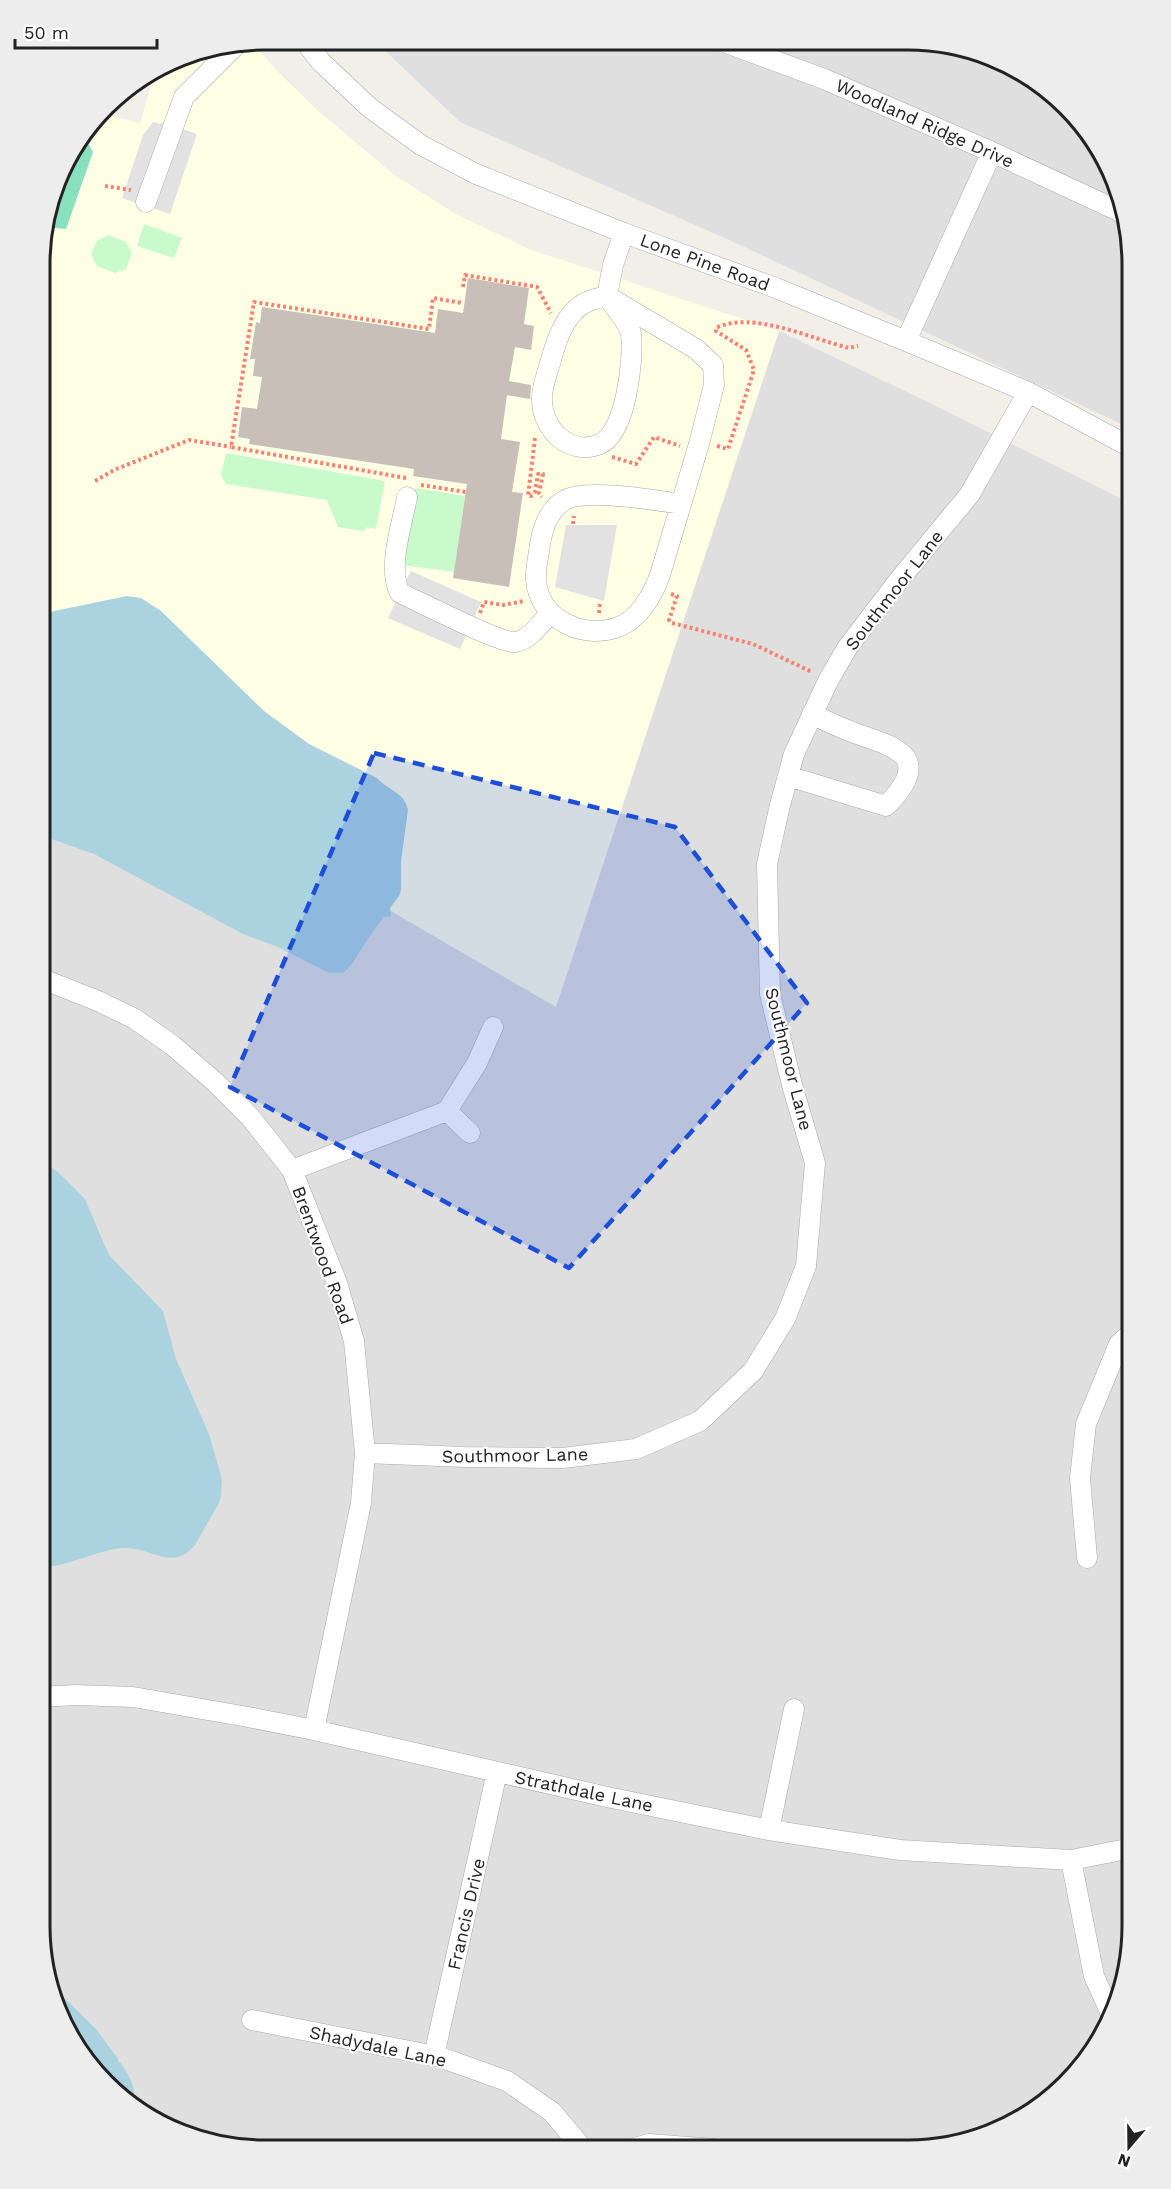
<svg xmlns="http://www.w3.org/2000/svg" width="1171" height="2189" viewBox="0 0 1171 2189" font-family="'Work Sans',sans-serif">
	<style>
		.residential { fill: #e0dfdf }
		.education { fill: #ffffe5 }
		.park { fill: #c8facc }
		.pitch { fill: #88e0be }
		.parking { fill: #e2e2e2 }
		.water { fill: #aad3df }
		.building { fill: #c7bfb8 }
		.lines { fill: none; stroke-linecap: round; stroke-linejoin: round }
		.minor-casing { stroke: #a9a9a9; stroke-width: 21 }
		.path { stroke: #fa8072; stroke-width: 4; stroke-dasharray: 3 3; stroke-linecap: butt }
		.minor { stroke: #fff; stroke-width: 20 }
		.marked { fill: #1d4ed8; fill-opacity: 0.2; stroke: #1d4ed8; stroke-width: 4.5; stroke-dasharray: 12 8; stroke-linejoin: round }
		.labels { text-anchor: middle; dominant-baseline: central; stroke-width: 4.5; stroke-linejoin: round; paint-order: stroke }
		.street-label { font-size: 18px; fill: #222; stroke: #fff }
		.rim { fill: none; stroke: #222; stroke-width: 3 }
	</style>
	<rect width="100%" height="100%" fill="#f2efe9"/>
	<!-- residential -->
	<path class="residential" d="M374 40 951 43 1006 62 1055 95 1094 139 1120 191 1132 264V429L736 243 460 122Z
		M779 331 928 402 1132 504 1131 1940 1115 2011 1085 2062 1044 2104 980 2138 907 2150 234 2148 178 2133 127 2103 77 2050 51 1998 39 1925 40 707 556 1007Z"/>
	<!-- education -->
	<path class="education" d="M252 41 273 67 316 109 393 174 454 213 529 249 779 331 556 1007 40 707 41 235 62 164 102 112 140 124 155 72 179 56Z"/>
	<!-- park -->
	<path class="park" d="M144 224 182 238 174 258 137 246Z
		M108 235 126 242 132 253 126 269 115 273 97 266 91 254 97 241Z
		M226 453 385 481 376 529 368 527 363 531 338 527 327 500 226 484 221 475Z
		M415 488 465 496 454 572 402 565Z"/>
	<!-- pitch -->
	<path class="pitch" d="M84 136 93 152 66 229 43 227 62 164Z"/>
	<!-- parking -->
	<path class="parking" d="M153 122 160 124 162 122 197 134 170 214 122 198 143 135Z
		M566 525H617L604 601 555 587Z
		M411 571 481 602 460 649 388 618Z"/>
	<!-- water -->
	<path class="water" d="M127 596 141 598 161 611 264 711 309 744 377 778C387 790 405 792 408 810L401 861V890L399 896 390 908 391 917H383C380 924 376 927 372 933 362 946 356 962 343 973H329L278 947 243 934 94 854 40 835V614Z
		M40 1162 58 1172 85 1199 104 1244 110 1256 163 1311 176 1359 209 1434 222 1479 221 1496 219 1503 195 1545C173 1572 152 1548 126 1548 96 1549 68 1568 39 1567Z
		M49 1983 97 2030 118 2059V2062H120C130 2077 138 2088 132 2106L127 2103 77 2050 51 1998Z"/>
	<!-- building -->
	<path class="building" d="M468 278 529 288 524 324 534 326 531 350 515 347 509 381 531 385 530 399 507 395 501 439 520 442 512 492 523 493 509 587 453 578 467 484 413 476 414 469 249 444 250 439 238 437 242 407 257 409 262 377 253 376 255 359H250L256 322 260 323 262 307 435 333 438 309 463 313Z"/>
	<g class="lines">
		<defs>
			<path id="minor" d="M303 39 321 62 370 108 421 145 476 174 624 233 776 288 906 341 1028 392 1132 448
				M724 42 824 79 992 152 1123 213
				M146 202 184 97 236 45
				M624 233 613 265 607 296C613 305 630 325 631 334 634 359 626 433 600 444 570 457 542 429 542 400 541 387 548 372 551 360 556 341 566 312 585 303 592 299 600 298 607 296L696 349 713 365 714 385 699 444 660 575C653 594 639 620 618 627 584 640 539 620 536 580 535 569 539 555 540 544 543 526 550 507 567 499 590 489 655 500 681 504
				M906 341 992 152
				M407 497C402 525 387 568 400 593 420 602 499 643 515 642 530 640 541 623 550 613
				M788 776 886 806C897 795 920 770 902 754 890 743 870 739 855 733 841 728 826 721 812 714
				M40 978 98 1001 135 1019 172 1045 215 1082 251 1118 292 1170 337 1283 354 1341 365 1453 361 1503 314 1730
				M447 1111 470 1133
				M292 1170 447 1111 477 1063 493 1027
				M365 1453 464 1457 563 1458 636 1449 700 1421 753 1371 785 1319 806 1266 815 1163 792 1085 770 994 767 864 780 805 794 754 828 681 847 648 899 580 970 494 1028 392
				M1087 1558 1080 1478 1086 1424 1119 1344 1132 1332
				M39 1697 76 1695 133 1697 248 1717 314 1730 607 1797 769 1830 900 1850 1071 1860 1132 1848
				M769 1830 794 1709
				M1071 1860 1094 1976 1112 2016
				M252 2020 440 2057 507 2081 552 2112 583 2149
				M434 2056 497 1772
				M631 2149 649 2144 714 2149"/>
		</defs>
		<!-- minor casing -->
		<use href="#minor" class="minor-casing"/>
		<!-- path -->
		<path class="path" d="M105 186 131 190
			M463 287 465 275 537 287 551 313
			M535 438 528 496H531L535 492 538 474H543L539 493 542 497
			M717 446 728 449 754 370 746 350 716 331V328C752 310 812 339 849 348L858 346
			M612 457 636 464 654 437 680 446
			M406 478 231 447 254 302 429 329 433 298 462 303
			M95 481 114 470 189 440 231 447
			M421 485 466 492
			M573 524 574 516
			M671 594 677 596 669 620 672 623 753 644 812 672
			M480 613 484 602 503 605 524 601
			M599 613 600 603"/>
		<!-- minor -->
		<use href="#minor" class="minor"/>
	</g>
	<!-- marked area -->
	<path class="marked" d="M374 753 675 827 807 1003 569 1268 230 1087Z"/>
	<g class="labels">
		<!-- street labels -->
		<g class="street-label">
			<text transform="translate(925 123) rotate(24)">Woodland Ridge Drive</text>
			<text transform="translate(705 262) rotate(20)">Lone Pine Road</text>
			<text transform="translate(894 590) rotate(-52)">Southmoor Lane</text>
			<text transform="translate(789 1059) rotate(76)">Southmoor Lane</text>
			<text transform="translate(323 1255) rotate(70)">Brentwood Road</text>
			<text transform="translate(515 1455) rotate(-1)">Southmoor Lane</text>
			<text transform="translate(584 1791) rotate(12)">Strathdale Lane</text>
			<text transform="translate(466 1914) rotate(-77)">Francis Drive</text>
			<text transform="translate(378 2046) rotate(12)">Shadydale Lane</text>
		</g>
	</g>
	<!-- crop -->
	<path d="M0 0H1171V2189H0ZM264 50H908A214 214 0 0 1 1122 264V1926A214 214 0 0 1 908 2140H264A214 214 0 0 1 50 1926V264A214 214 0 0 1 264 50Z" fill="#ededed" fill-rule="evenodd"/>
	<path class="rim" d="M264 50H908A214 214 0 0 1 1122 264V1926A214 214 0 0 1 908 2140H264A214 214 0 0 1 50 1926V264A214 214 0 0 1 264 50Z"/>
	<!-- north arrow -->
	<g transform="translate(1129 2147) rotate(200)" stroke="#ffffff" stroke-width="4.5" paint-order="stroke">
	<path d="M0-4.5L10 22L0 15L-10 22Z" fill="#222222"/>
	<text y="-9" font-size="16" font-weight="bold" text-anchor="middle" fill="#222222">N</text>
	</g>
	<!-- scale -->
	<path d="M15 39v9h142v-9" fill="none" stroke="#222222" stroke-width="3"/>
	<text x="24" y="39" font-size="18" fill="#222222" stroke="#ffffff" stroke-width="4.5" paint-order="stroke">50 m</text>
</svg>
